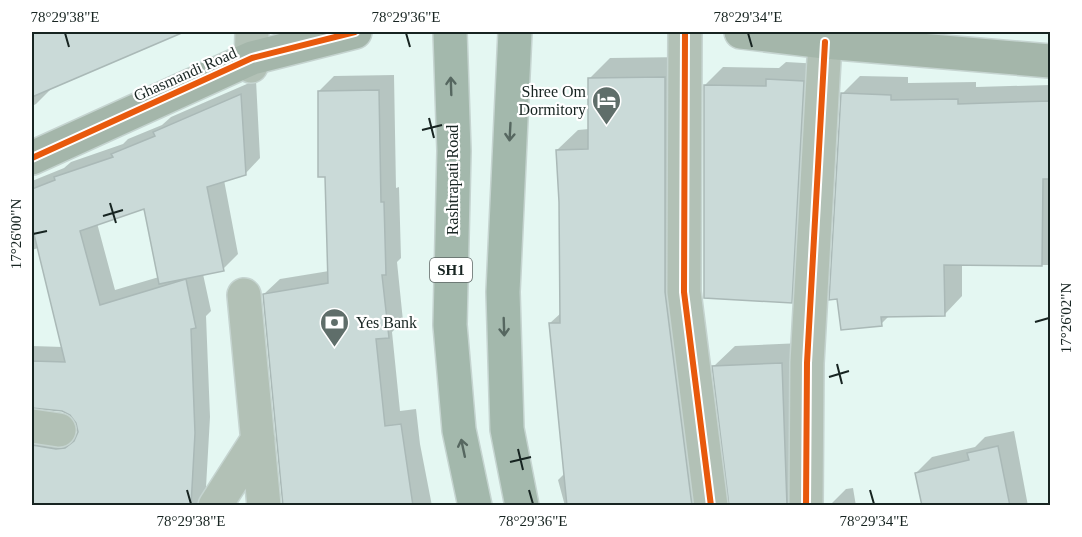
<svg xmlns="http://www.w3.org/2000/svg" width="1082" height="537" viewBox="0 0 1082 537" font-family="'Times New Roman',serif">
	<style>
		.shadow { fill: #0003; fill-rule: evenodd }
		.building { fill: #cadad8; stroke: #aab9b7; stroke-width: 1.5 }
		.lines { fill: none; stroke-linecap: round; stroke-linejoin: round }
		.street-casing { stroke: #c5d4d0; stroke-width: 36 }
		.secondary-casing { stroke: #c5d4d0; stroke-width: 36 }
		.primary-casing { stroke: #c5d4d0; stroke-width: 36 }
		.street { stroke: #b2c1b6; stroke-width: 33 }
		.secondary { stroke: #a4b6aa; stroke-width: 33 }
		.primary { stroke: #a3b8ac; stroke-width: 33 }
		.cycleway-casing { stroke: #fff; stroke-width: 10 }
		.cycleway { stroke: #e8590c; stroke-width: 6 }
		.oneway { stroke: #566760 }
		.ticks { fill: none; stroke: #172421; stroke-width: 2 }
		.labels { text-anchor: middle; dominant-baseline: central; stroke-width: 4.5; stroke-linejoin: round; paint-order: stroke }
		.shield { fill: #fff; stroke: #5d6664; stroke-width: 1.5 }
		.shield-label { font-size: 15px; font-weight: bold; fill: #172421 }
		.street-label { font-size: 16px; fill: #172421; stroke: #fff }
		.poi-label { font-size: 16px; fill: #172421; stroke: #fff; text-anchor: end }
		.neatline { fill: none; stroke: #172421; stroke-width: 2 }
		.ticks-label { font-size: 15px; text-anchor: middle; fill: #172421 }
	</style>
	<rect width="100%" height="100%" fill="#e4f7f2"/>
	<!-- shadow -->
	<path class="shadow" d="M32 32H178L52 88 36 104 32 106Z
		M685 57 686 272 726 503 731 504 714 366 735 346 802 343 818 502 828 504 832 503 846 489 853 488 856 506H565L558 480 565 473 550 323 561 313 560 202 557 150 578 130 589 129V79L610 58Z
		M786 62 821 64 809 283 791 301 705 85 723 67 779 68Z
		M394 75 396 188 399 187 401 258 397 262 403 321 392 332 400 411 416 409 420 444 432 506H284L264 294 280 279 329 271 326 175 319 91 334 76Z
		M860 76 908 77V83L976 82V87L1050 85V280L1048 265 962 264V296L945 314 890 315 881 324 842 94Z
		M256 80 260 158 245 174 224 180 238 254 223 269 203 274 211 311 206 316 210 417 205 505 210 506H32V420L73 434 79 433 78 423 72 415 63 410 32 406V346L63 347 38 248 32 250V181L64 168 71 162 123 144 128 139 162 125 171 117ZM145 207 159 277 115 290 97 223Z
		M1014 431 1028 506H923L916 473 932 457 975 447 985 437Z"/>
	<!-- building -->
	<path class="building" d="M32 32H184L32 97Z
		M665 77V292L692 506H567L549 323H560L559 202 556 150 588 149V78Z
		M766 79 804 81 792 303 704 298V85L766 86Z
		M379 90 381 202H384L386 275H382L389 338 376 339 385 426 401 424 413 506H283L263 294 328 283 325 177H318V91Z
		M841 93 891 95V100L958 99V104L1050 101V179H1043L1042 266 944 265 945 316 881 317 882 326 841 330 837 299 829 300Z
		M241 94 246 175 207 187 224 271 159 284 144 209 80 231 100 305 186 279 196 328 191 329 195 433 191 506H32V445L56 449 65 448 74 441 78 432 76 423 70 415 62 411 32 408V361L65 362 32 226V189L55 180 54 177 113 157 111 154 155 136 153 132Z
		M782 363 787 506H729L712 366Z
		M998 446 1010 506H922L915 473 969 460 967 453Z"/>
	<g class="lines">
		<defs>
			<path id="street" d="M685 32 684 292 711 506
				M251 66 252 32
				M244 295 264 506
				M32 426 59 430
				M215 506 258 439
				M806 506 807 363 825 42"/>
			<path id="secondary" d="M741 32 825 42 1050 61
				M32 158 252 58 355 32"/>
			<path id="primary" d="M450 32 454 151 450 325 459 430 475 506
				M515 32 503 292 507 429 522 506"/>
		</defs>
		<!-- street casing -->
		<use href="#street" class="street-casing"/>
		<!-- secondary casing -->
		<use href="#secondary" class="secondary-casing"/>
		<!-- primary casing -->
		<use href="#primary" class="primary-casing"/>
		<!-- street -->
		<use href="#street" class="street"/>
		<!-- secondary -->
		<use href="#secondary" class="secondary"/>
		<!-- primary -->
		<use href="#primary" class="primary"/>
		<defs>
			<path id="cycleway" d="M685 32 684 292 711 506
				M32 158 252 58 355 32
				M806 506 807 363 825 42"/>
		</defs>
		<!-- cycleway casing -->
		<use href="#cycleway" class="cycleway-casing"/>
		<!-- cycleway -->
		<use href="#cycleway" class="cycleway"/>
	</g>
	<!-- one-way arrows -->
	<defs><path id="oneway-shaft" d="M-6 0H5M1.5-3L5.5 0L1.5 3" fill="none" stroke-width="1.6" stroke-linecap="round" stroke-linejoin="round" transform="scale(1.5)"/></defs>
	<g class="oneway">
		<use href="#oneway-shaft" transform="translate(451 86) rotate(-92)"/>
		<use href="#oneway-shaft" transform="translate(510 132) rotate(93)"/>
		<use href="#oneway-shaft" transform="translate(504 327) rotate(88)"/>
		<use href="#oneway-shaft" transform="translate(463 448) rotate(-102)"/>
	</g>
	<!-- ticks -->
	<path class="ticks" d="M65 33 69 47M406 33 410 47M748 33 752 47M429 118 434 138M422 130 442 125M110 203 116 223M103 216 123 210M33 234 47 231M1035 322 1049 318M837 364 842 384M829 377 849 371M518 449 523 470M510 462 531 457M187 490 191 504M529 490 533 504M870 490 874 504"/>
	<!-- icons -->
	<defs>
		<symbol id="hotel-pin" viewBox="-11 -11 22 30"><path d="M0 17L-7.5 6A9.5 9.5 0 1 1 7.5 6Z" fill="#5f6e6a" stroke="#fff"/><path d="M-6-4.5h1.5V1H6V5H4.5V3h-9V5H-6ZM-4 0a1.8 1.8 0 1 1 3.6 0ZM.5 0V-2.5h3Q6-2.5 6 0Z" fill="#fff"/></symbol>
		<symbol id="bank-pin" viewBox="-11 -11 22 30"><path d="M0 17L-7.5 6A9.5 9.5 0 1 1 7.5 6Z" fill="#5f6e6a" stroke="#fff"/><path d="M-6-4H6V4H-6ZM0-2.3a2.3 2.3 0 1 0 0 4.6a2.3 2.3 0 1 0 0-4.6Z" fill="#fff"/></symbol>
	</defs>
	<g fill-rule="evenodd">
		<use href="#hotel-pin" x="590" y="84" width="33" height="45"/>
		<use href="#bank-pin" x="318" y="306" width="33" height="45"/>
	</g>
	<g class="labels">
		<!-- shield labels -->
		<rect class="shield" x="430" y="258" width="42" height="24" rx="4.5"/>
		<g class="shield-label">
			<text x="451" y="270">SH1</text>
		</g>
		<!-- street labels -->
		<g class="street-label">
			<text transform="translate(185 74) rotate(-24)">Ghasmandi Road</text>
			<text transform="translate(452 180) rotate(-90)">Rashtrapati Road</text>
		</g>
		<!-- poi labels -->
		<g class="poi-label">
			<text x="586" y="91">Shree Om<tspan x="586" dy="18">Dormitory</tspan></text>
			<text x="356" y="322" text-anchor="start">Yes Bank</text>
		</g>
	</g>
	<!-- border -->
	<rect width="1082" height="537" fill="none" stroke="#ffffff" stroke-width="66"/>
	<rect x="33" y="33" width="1016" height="471" class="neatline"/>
	<g class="ticks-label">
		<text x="65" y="22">78°29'38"E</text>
		<text x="406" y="22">78°29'36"E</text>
		<text x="748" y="22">78°29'34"E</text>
		<text transform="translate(16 234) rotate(-90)" y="5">17°26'00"N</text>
		<text transform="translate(1066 318) rotate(-90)" y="5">17°26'02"N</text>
		<text x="191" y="526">78°29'38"E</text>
		<text x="533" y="526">78°29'36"E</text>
		<text x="874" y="526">78°29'34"E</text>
	</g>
</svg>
